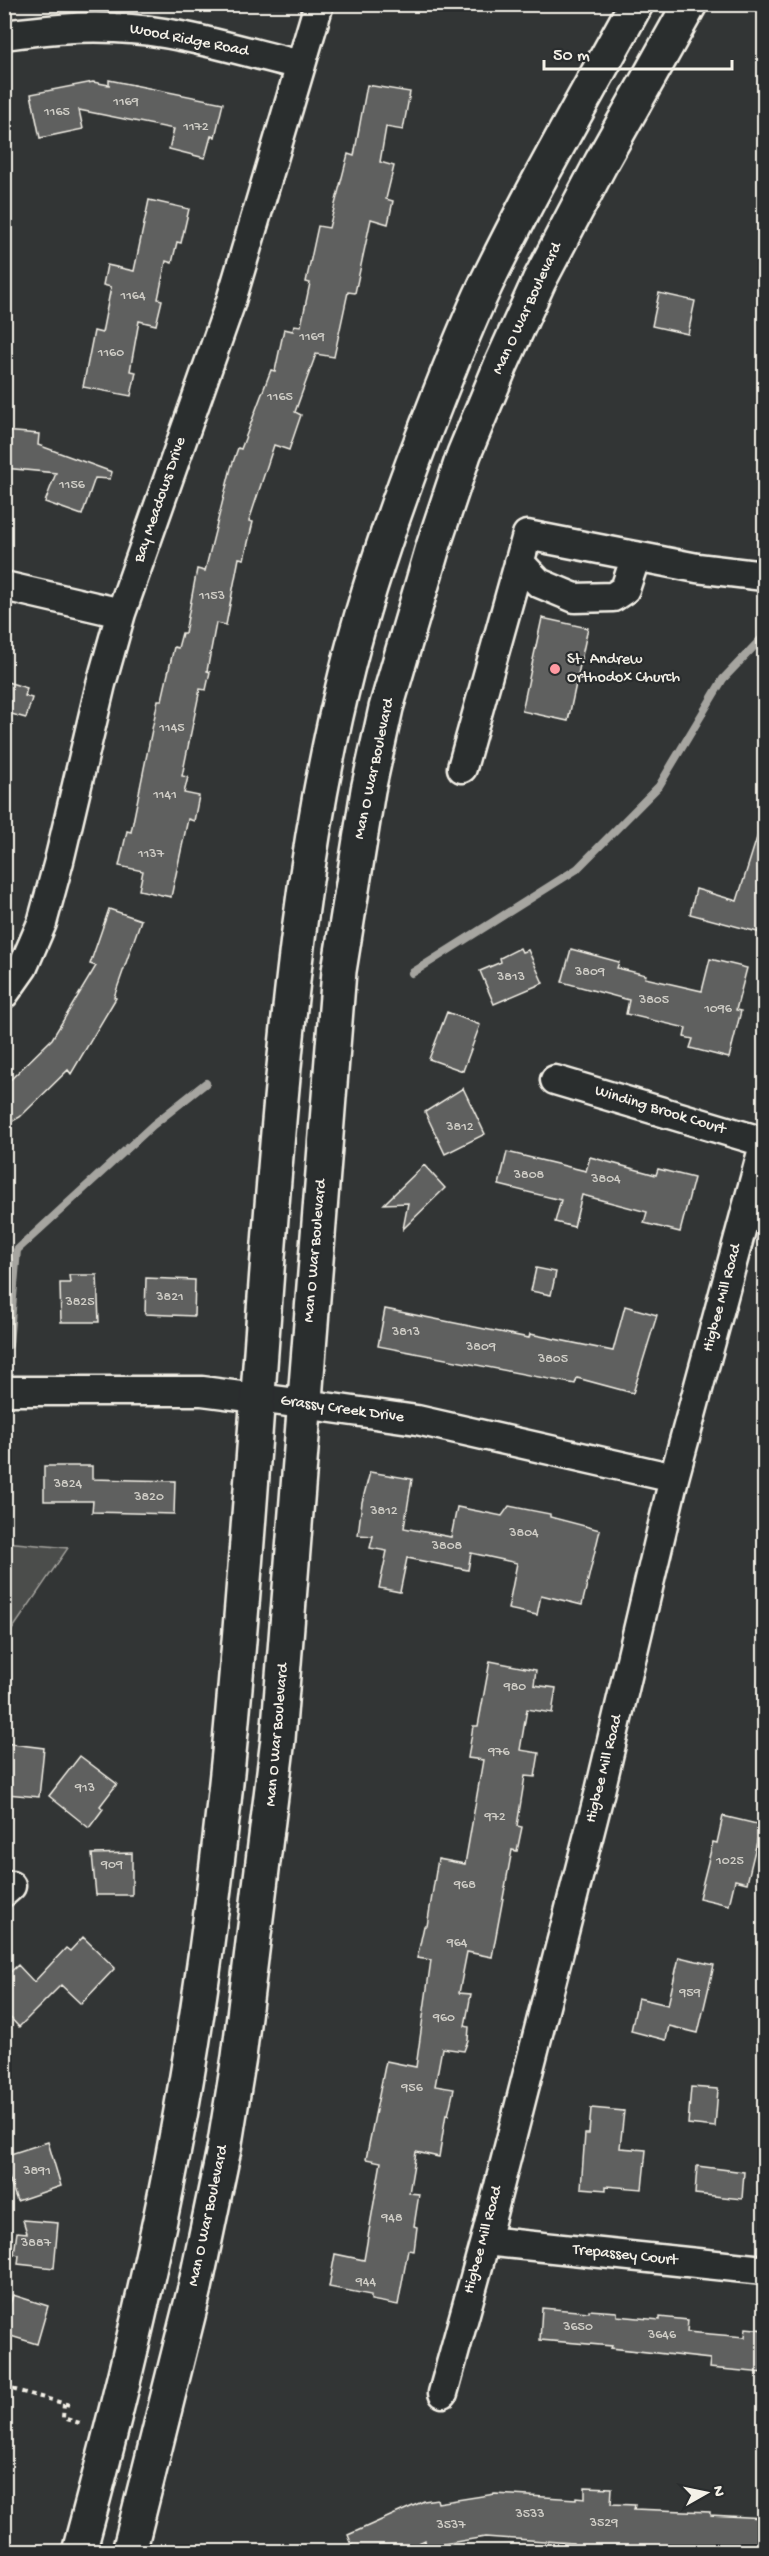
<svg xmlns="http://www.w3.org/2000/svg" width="769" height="2556" viewBox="0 0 769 2556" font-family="'Gochi Hand',sans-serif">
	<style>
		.green { fill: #4b4d4c; stroke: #a09f9a; stroke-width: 1.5 }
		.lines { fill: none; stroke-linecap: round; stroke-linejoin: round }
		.stream { stroke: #a6a5a0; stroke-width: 8 }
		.building { fill: #5f605f; stroke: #f4f1e8; stroke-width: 1.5 }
		.minor-casing { stroke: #f4f1e8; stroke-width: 33 }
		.major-casing { stroke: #f4f1e8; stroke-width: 38 }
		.path { stroke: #f4f1e8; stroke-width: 4; stroke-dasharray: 4.5 4.5; stroke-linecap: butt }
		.minor { stroke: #2a2d2e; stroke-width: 28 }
		.major { stroke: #2a2d2e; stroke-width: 33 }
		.poi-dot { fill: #ff9aa2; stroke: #2a2d2e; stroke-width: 2 }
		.labels { text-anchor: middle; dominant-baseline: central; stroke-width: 4.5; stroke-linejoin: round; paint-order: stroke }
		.number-label { font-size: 14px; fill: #cfcdc6 }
		.street-label { font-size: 16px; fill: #f4f1e8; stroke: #2a2d2e }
		.poi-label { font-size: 16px; fill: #f4f1e8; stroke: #2a2d2e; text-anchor: start }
	</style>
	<rect width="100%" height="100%" fill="#323535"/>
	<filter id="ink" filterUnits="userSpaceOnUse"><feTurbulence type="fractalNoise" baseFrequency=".0167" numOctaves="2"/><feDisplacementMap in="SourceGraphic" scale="12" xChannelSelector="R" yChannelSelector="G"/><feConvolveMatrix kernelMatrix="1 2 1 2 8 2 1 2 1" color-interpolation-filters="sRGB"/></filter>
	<g filter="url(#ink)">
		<!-- green -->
		<path class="green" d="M5 1542 68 1548 5 1640 4 1542Z"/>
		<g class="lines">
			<!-- stream -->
			<path class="stream" d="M412 973 577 869 659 786 723 679 764 636
				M9 1345 17 1250 153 1125 206 1083"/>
		</g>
		<!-- building -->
		<path class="building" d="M109 80 223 103 215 137 211 136 205 158 169 149 174 129 79 110 83 129 40 138 31 94 93 82 109 85Z
			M367 85 410 92 403 130 386 127 380 162 394 166 386 199 393 201 388 224 371 219 355 293 348 292 334 357 316 354 295 412 301 415 289 450 274 445 249 521 253 522 244 559 239 558 226 625 216 623 207 671 210 672 206 690 200 689 182 776 188 777 184 793 199 796 194 821 188 819 171 897 139 890 143 871 119 866 127 831 131 832 158 700H162L174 647 178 648 182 633H185L197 569 205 571 231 468 238 448 241 449 271 370 275 371 284 329 293 331 294 325 301 326 310 283 306 282 318 226 329 228 348 154 354 156Z
			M149 200 189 209 181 243 177 242 172 263 166 261 158 299 162 300 156 325 139 321 130 371 136 372 131 396 83 387 94 331 102 333 111 287 103 285 107 265 134 271Z
			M659 293 695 301 688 334 652 326Z
			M4 431 39 434 38 445 112 472 110 479 95 478 82 515 45 502 56 473 4 468Z
			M542 618 588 628 568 721 522 711Z
			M4 681 27 688 25 696 32 698 26 718 4 712Z
			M760 828 765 829V934L690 914 696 889 737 901Z
			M109 909 141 920 114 997 116 998 71 1074 68 1070 20 1117 4 1126V1086L52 1039 96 966 90 964Z
			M520 948 522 952 528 950 543 983 494 1004 480 971 501 962 500 958Z
			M571 949 619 962 617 968 646 975 645 978 702 991 710 959 747 968 736 1010 741 1011 729 1058 690 1048 693 1039 684 1037 686 1028 626 1014 629 1000 562 982Z
			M447 1012 480 1025 463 1071 429 1059Z
			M463 1088 485 1134 445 1154 425 1112Z
			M507 1152 586 1171 590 1157 656 1175 658 1169 694 1178 680 1232 644 1223 647 1212 582 1195 574 1227 555 1222 561 1200 499 1185Z
			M424 1165 445 1188 403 1229 408 1203 384 1204Z
			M536 1268 556 1272 551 1295 531 1291Z
			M69 1275H97L99 1322H61L60 1283H70Z
			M146 1278 195 1280 194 1316 145 1314Z
			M625 1306 657 1315 633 1393 577 1378 575 1384 378 1346 385 1309 529 1338 530 1334 613 1351Z
			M44 1466H92V1479L175 1481 174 1514 92 1512 93 1501H44Z
			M370 1472 412 1479 404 1528 451 1537 457 1507 502 1516 509 1506 550 1514V1517L600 1530 582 1605 541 1595 537 1615 508 1609 517 1563 471 1553 468 1570 407 1558 400 1592 379 1588 387 1551 370 1548 373 1536 358 1535 362 1502Z
			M490 1661 536 1670 534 1685 556 1688 552 1713 527 1709 520 1750 539 1753 535 1777 525 1776 517 1826 522 1827 517 1851 512 1850 492 1957 467 1952 459 1993 471 1994 465 2026 469 2027 468 2040 464 2051 442 2048 435 2086 454 2089 448 2115 446 2114 439 2157 416 2152 409 2193 419 2194 414 2226 417 2227 414 2251 408 2250 398 2305 371 2300V2295L329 2287 335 2254 364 2260 381 2162 366 2159 386 2061 416 2067 431 1960 417 1958 424 1926H427L438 1859 465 1864 483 1760 468 1758 473 1726H478Z
			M4 1743 44 1748 39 1797 7 1794Z
			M80 1756 117 1784 100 1806 103 1809 89 1828 49 1796Z
			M723 1816 761 1825 747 1883 735 1880 729 1905 699 1898 713 1842 717 1843Z
			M132 1853V1895H96L92 1854Z
			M83 1937 115 1968 81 2004 61 1985 19 2027 4 2011V1978L18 1965 34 1982 66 1948 70 1951Z
			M679 1957 714 1965 698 2033 669 2026 666 2040 631 2031 638 1998 668 2005Z
			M691 2087 718 2089 715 2127 688 2124Z
			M591 2108 624 2111 620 2148 646 2150 642 2189 606 2186V2190L581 2188 585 2134H589Z
			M48 2142 61 2186 17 2201 4 2164V2156Z
			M697 2166 744 2172 742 2199 695 2194Z
			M23 2220 58 2223 54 2268 18 2264 19 2255 14 2254 17 2232 27 2233Z
			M13 2295 48 2306 37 2344 4 2334V2322Z
			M542 2308 589 2312V2310L617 2312V2316L660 2320V2317L688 2320 687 2332 745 2337 746 2328 765 2330V2373L709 2368 710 2359 611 2348 612 2346 540 2340Z
			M585 2487 612 2488 611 2504 635 2505 634 2509 710 2512V2515L765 2518V2552L687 2548V2552H653L573 2546V2543L485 2537 426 2547 425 2540 399 2552H355L348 2535 424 2501 437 2499 438 2503 495 2494 576 2499V2497L585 2498Z"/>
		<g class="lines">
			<defs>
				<path id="minor" d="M4 35C42 30 78 26 115 28 178 30 240 51 301 65
					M519 562 539 583 575 598 613 597 625 589 636 556
					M4 586 121 613
					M462 768 527 535 697 568 764 576
					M4 994 23 967 42 923 59 861 101 684 121 613 230 304 319 4
					M555 1080 764 1142
					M4 1391H202L304 1404 417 1420 674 1478
					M4 1892 11 1886
					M485 2241 764 2270
					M443 2393 485 2241 600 1791 674 1478 764 1145"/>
				<path id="major" d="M79 2552C107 2449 133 2347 155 2243 189 2088 211 1930 227 1773 247 1576 258 1377 274 1180 288 1009 305 836 347 670 367 588 395 509 425 431 444 382 463 332 486 284 532 189 585 97 636 4
					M129 2552 195 2288 224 2149 239 2057 278 1739 339 971 368 790 386 708 433 547 464 454 501 365 539 281 602 161 690 4"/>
			</defs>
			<!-- minor casing -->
			<use href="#minor" class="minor-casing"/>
			<!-- major casing -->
			<use href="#major" class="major-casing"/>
			<!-- path -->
			<path class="path" d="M4 2387 70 2405
				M64 2404 63 2418 83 2424"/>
			<!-- minor -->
			<use href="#minor" class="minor"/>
			<!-- major -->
			<use href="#major" class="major"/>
		</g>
	</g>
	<!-- markers -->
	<circle class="poi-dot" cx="555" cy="669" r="6"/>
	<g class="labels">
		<!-- number labels -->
		<g class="number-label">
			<text x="126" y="102">1169</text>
			<text x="57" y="112">1165</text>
			<text x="196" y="127">1172</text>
			<text x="133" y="296">1164</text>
			<text x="312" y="337">1169</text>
			<text x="111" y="353">1160</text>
			<text x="280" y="397">1165</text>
			<text x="72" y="485">1156</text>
			<text x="212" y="596">1153</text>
			<text x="172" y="728">1145</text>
			<text x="165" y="795">1141</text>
			<text x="151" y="854">1137</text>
			<text x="590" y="972">3809</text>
			<text x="511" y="977">3813</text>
			<text x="654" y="1000">3805</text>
			<text x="718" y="1009">1096</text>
			<text x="460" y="1127">3812</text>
			<text x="529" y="1175">3808</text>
			<text x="606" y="1179">3804</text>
			<text x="170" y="1297">3821</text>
			<text x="80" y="1302">3825</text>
			<text x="406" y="1332">3813</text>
			<text x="481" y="1347">3809</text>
			<text x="553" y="1359">3805</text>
			<text x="68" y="1484">3824</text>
			<text x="149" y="1497">3820</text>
			<text x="384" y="1511">3812</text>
			<text x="524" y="1533">3804</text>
			<text x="447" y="1546">3808</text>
			<text x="515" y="1687">980</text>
			<text x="499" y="1752">976</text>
			<text x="85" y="1788">913</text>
			<text x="495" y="1817">972</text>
			<text x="730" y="1861">1025</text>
			<text x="112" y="1865">909</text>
			<text x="465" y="1885">968</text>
			<text x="457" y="1943">964</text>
			<text x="690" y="1993">959</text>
			<text x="444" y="2018">960</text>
			<text x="412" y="2088">956</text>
			<text x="37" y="2171">3891</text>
			<text x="392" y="2218">948</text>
			<text x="36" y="2243">3887</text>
			<text x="366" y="2282">944</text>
			<text x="578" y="2327">3650</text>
			<text x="662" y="2335">3646</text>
			<text x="530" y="2514">3533</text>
			<text x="604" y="2523">3529</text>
			<text x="451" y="2525">3537</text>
		</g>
		<!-- street labels -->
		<g class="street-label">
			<text transform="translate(189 41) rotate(11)">Wood Ridge Road</text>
			<text transform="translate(528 309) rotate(-65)">Man O War Boulevard</text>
			<text transform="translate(161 500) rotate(-71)">Bay Meadows Drive</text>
			<text transform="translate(375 769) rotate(-78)">Man O War Boulevard</text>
			<text transform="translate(660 1111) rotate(17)">Winding Brook Court</text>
			<text transform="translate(316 1251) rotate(-85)">Man O War Boulevard</text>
			<text transform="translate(723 1298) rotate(-75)">Higbee Mill Road</text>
			<text transform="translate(342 1410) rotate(8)">Grassy Creek Drive</text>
			<text transform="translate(278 1735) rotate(-85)">Man O War Boulevard</text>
			<text transform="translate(605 1769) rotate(-76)">Higbee Mill Road</text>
			<text transform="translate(209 2216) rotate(-78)">Man O War Boulevard</text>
			<text transform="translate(484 2240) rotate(-75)">Higbee Mill Road</text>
			<text transform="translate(625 2256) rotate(6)">Trepassey Court</text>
		</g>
		<!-- poi labels -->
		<g class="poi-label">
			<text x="567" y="660">St. Andrew<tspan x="567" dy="18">Orthodox Church</tspan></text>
		</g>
	</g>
	<!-- margin -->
	<rect width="769" height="2556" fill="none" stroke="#2a2d2e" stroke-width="24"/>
	<rect x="12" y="12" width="745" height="2532" fill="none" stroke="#f4f1e8" stroke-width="2" filter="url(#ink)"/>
	<!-- north arrow -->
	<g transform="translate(706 2493) rotate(81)" stroke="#2a2d2e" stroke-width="4.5" paint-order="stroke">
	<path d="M0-4.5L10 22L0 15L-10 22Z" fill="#f4f1e8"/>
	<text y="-9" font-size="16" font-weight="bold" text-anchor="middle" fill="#f4f1e8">N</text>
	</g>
	<!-- scale -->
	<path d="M544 60v9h188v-9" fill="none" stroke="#f4f1e8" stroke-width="3"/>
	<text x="553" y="60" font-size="18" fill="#f4f1e8" stroke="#2a2d2e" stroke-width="4.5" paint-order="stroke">50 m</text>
</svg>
